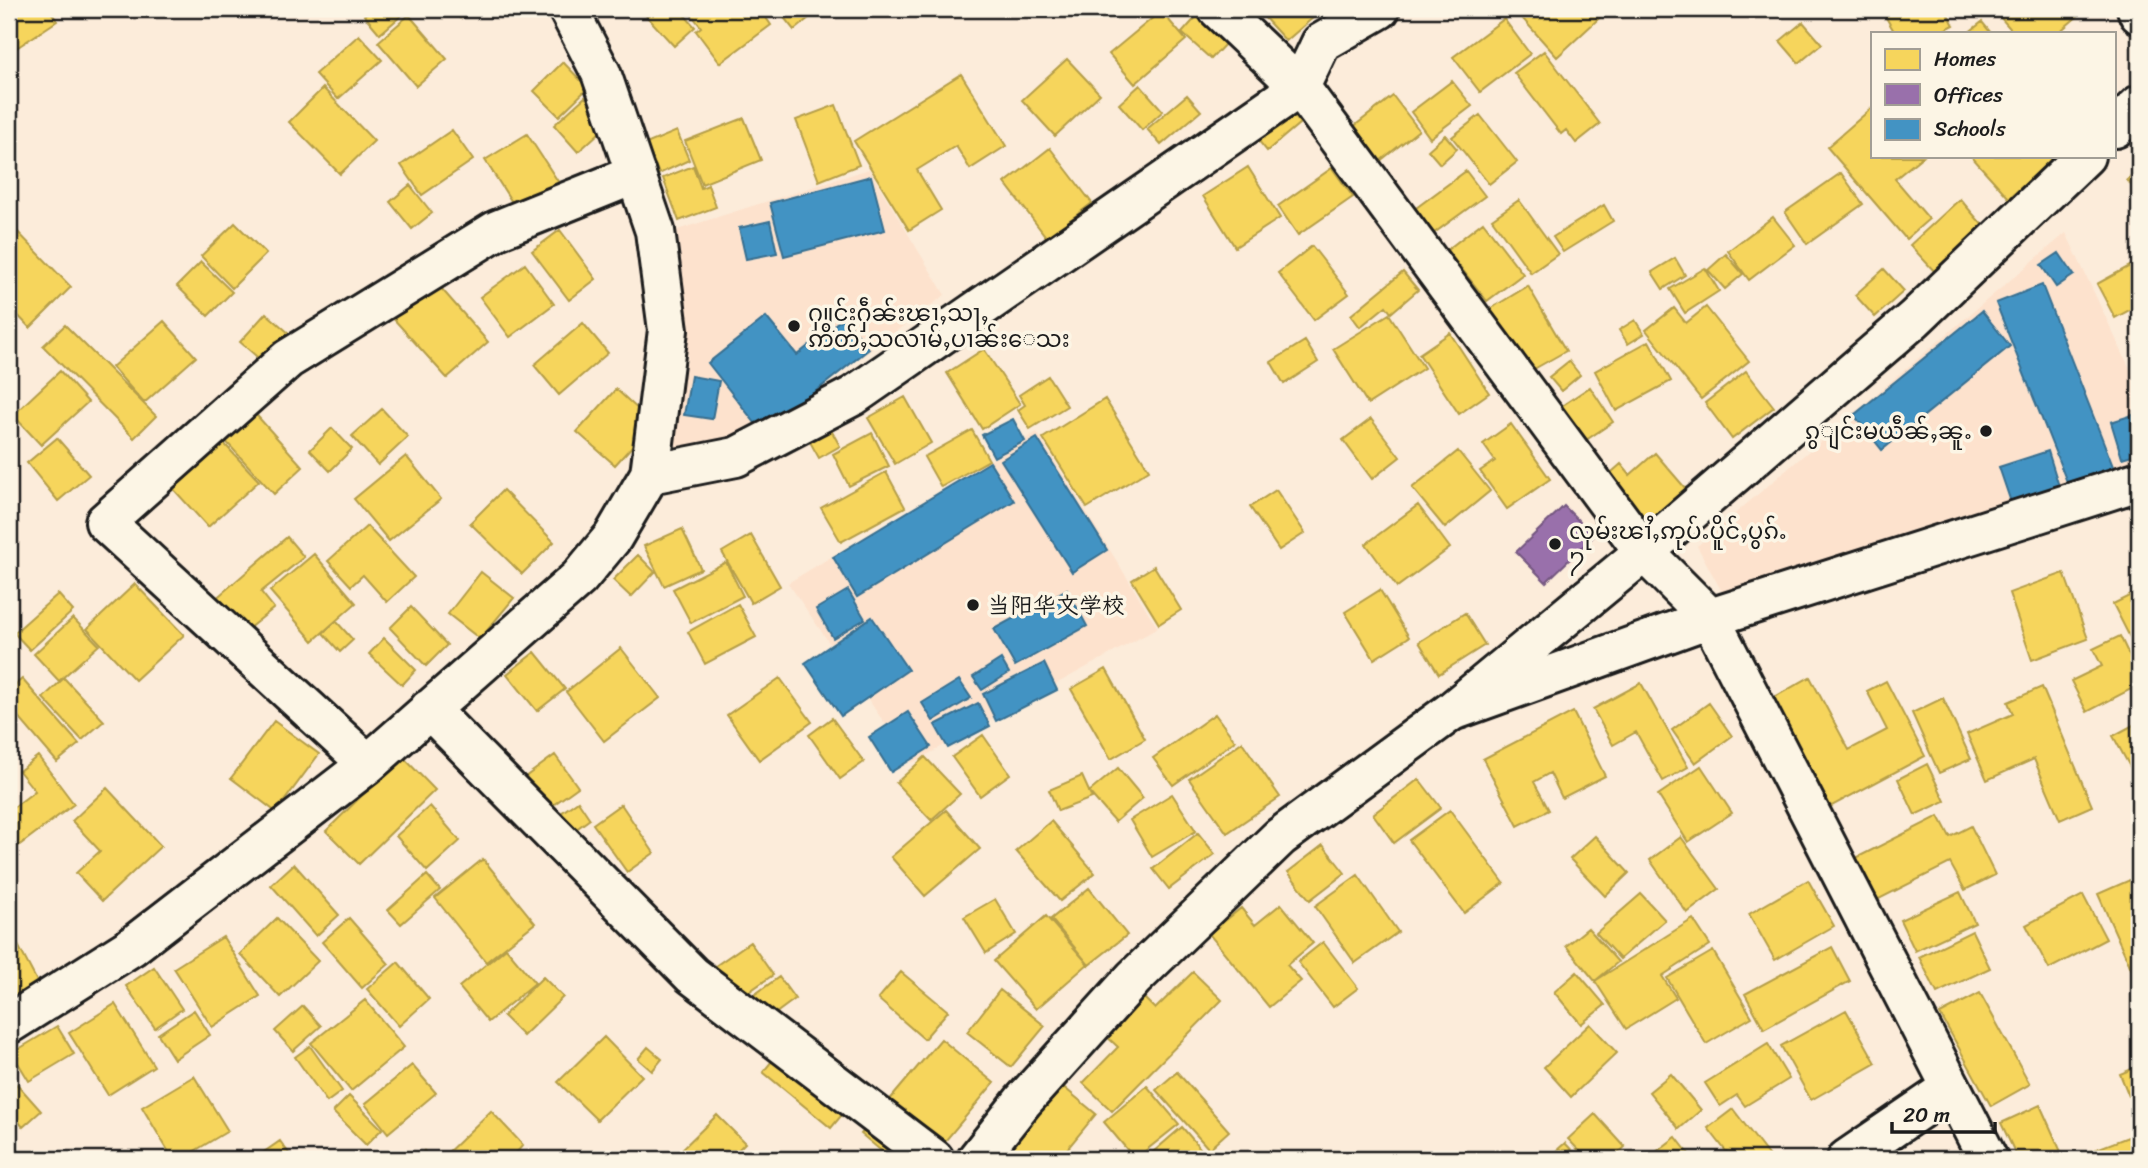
<svg xmlns="http://www.w3.org/2000/svg" width="2148" height="1168" viewBox="0 0 2148 1168" font-family="Sriracha,'LXGW WenKai TC','Noto Sans Myanmar',sans-serif">
	<style>
		.built { fill: #fde2cd }
		.homes { fill: #f6d55c; stroke: #b59e49; stroke-width: 2 }
		.offices { fill: #9970ab; stroke: #745780; stroke-width: 2 }
		.schools { fill: #4393c3; stroke: #376f91; stroke-width: 2 }
		.lines { fill: none; stroke-linecap: round; stroke-linejoin: round }
		.street-casing { stroke: #1c1c1c; stroke-width: 44 }
		.secondary-casing { stroke: #1c1c1c; stroke-width: 44 }
		.street { stroke: #fcf5e5; stroke-width: 38 }
		.secondary { stroke: #fcf5e5; stroke-width: 38 }
		.poi-dot { fill: #1c1c1c; stroke: #fcf5e5; stroke-width: 2.5 }
		.labels { text-anchor: middle; dominant-baseline: central; stroke-width: 7; stroke-linejoin: round; paint-order: stroke }
		.poi-label { font-size: 23px; fill: #1c1c1c; stroke: #fcf5e5; text-anchor: start }
	</style>
	<rect width="100%" height="100%" fill="#fcecda"/>
	<filter id="ink" filterUnits="userSpaceOnUse"><feTurbulence type="fractalNoise" baseFrequency=".0143" numOctaves="2"/><feDisplacementMap in="SourceGraphic" scale="14" xChannelSelector="R" yChannelSelector="G"/><feConvolveMatrix kernelMatrix="1 2 1 2 8 2 1 2 1" color-interpolation-filters="sRGB"/></filter>
	<g filter="url(#ink)">
		<!-- built -->
		<path class="built" d="M869 169 945 295 687 486 661 458 688 357 677 230Z
			M2066 233 2139 388V475L1733 612 1697 546Z
			M1037 432 1158 628 912 763 788 583Z"/>
		<!-- homes -->
		<path class="homes" d="M9 9H49L57 21 9 53Z
			M371 9H409L380 34 364 15Z
			M452 9H470L460 18Z
			M640 9H681L680 10 695 27 674 46Z
			M690 9H760L771 25 720 63 696 31 701 27 688 10Z
			M777 9H820L794 30Z
			M1271 9H1319L1321 11 1286 41 1263 16Z
			M1514 9H1609L1557 57Z
			M1881 9H1945L1954 25 1938 33H1895Z
			M1993 9H2086L2058 33H2014Z
			M1161 11 1186 40 1135 84 1109 54Z
			M409 15 447 59 416 86 378 42Z
			M1198 15 1227 42 1211 59 1182 33Z
			M1504 19 1530 54 1480 92 1453 57Z
			M1803 22 1822 44 1799 63 1780 41Z
			M1982 22 1991 33H1968Z
			M359 35 382 60 338 99 315 74Z
			M1544 51 1600 124 1576 143 1566 130 1561 134 1514 73Z
			M1067 59 1100 94 1055 136 1022 100Z
			M563 62 588 88 559 116 534 91Z
			M961 74 1006 146 970 169 956 146 917 170 941 210 909 230 854 141Z
			M1452 81 1472 106 1430 138 1411 112Z
			M1140 85 1163 111 1142 130 1119 104Z
			M323 88 374 141 340 174 289 122Z
			M1187 95 1201 111 1161 145 1147 129Z
			M1393 96 1419 130 1380 161 1353 127Z
			M585 97 609 124 578 152 554 125Z
			M1283 102 1300 123 1267 151 1249 129Z
			M836 105 859 165 819 181 796 120Z
			M1873 107V156H1923L1895 179 1929 219 1906 239 1827 147Z
			M1480 115 1517 162 1489 184 1452 137Z
			M744 118 761 160 702 184 685 141Z
			M452 130 473 160 422 195 401 165Z
			M677 131 689 160 659 174 646 144Z
			M527 134 559 183 517 210 485 160Z
			M1445 135 1457 149 1440 164 1428 150Z
			M1050 148 1092 203 1047 238 1005 183Z
			M1971 156H2057L2009 198Z
			M693 166 701 188 708 185 716 207 679 221 663 178Z
			M1248 167 1280 218 1235 247 1203 196Z
			M1332 168 1353 197 1298 235 1278 206Z
			M2139 170V195L2127 180Z
			M1466 171 1485 196 1430 236 1412 211Z
			M1841 173 1863 204 1807 244 1785 212Z
			M410 185 432 213 412 229 390 202Z
			M1960 199 1985 228 1936 273 1910 245Z
			M1519 200 1558 254 1531 273 1492 219Z
			M1604 205 1613 221 1563 252 1553 237Z
			M1773 217 1795 245 1749 280 1728 251Z
			M1483 222 1523 274 1487 301 1447 250Z
			M235 223 266 254 232 288 201 256Z
			M12 226 71 287 30 328 9 306V229Z
			M560 230 596 279 569 300 532 251Z
			M1312 246 1349 294 1314 320 1278 273Z
			M1726 254 1743 274 1725 289 1708 270Z
			M1675 258 1685 275 1663 289 1652 272Z
			M2139 261V305L2115 318 2097 284Z
			M201 262 232 292 208 316 177 286Z
			M525 264 554 304 510 337 480 297Z
			M1705 268 1719 291 1685 313 1670 289Z
			M1884 269 1904 291 1875 317 1855 295Z
			M1403 272 1418 290 1391 313 1386 306 1360 327 1351 315Z
			M433 279 488 342 447 378 391 316Z
			M1528 286 1566 351 1527 373 1490 309Z
			M1706 307 1749 361 1701 399 1646 330 1674 308 1686 323Z
			M266 313 298 341 272 370 240 342Z
			M1389 314 1424 368 1368 404 1333 349Z
			M1635 320 1644 334 1628 344 1619 330Z
			M164 321 196 357 144 403 112 367Z
			M583 323 608 353 559 395 534 365Z
			M65 325 156 416 134 438 43 346Z
			M1450 333 1489 393 1459 414 1419 354Z
			M1305 341 1318 362 1284 384 1271 362Z
			M1649 341 1671 381 1616 411 1595 371Z
			M984 349 1020 404 982 429 947 373Z
			M1569 361 1580 375 1561 391 1549 377Z
			M60 371 88 402 41 445 13 415Z
			M1746 371 1774 407 1732 439 1705 403Z
			M1048 376 1067 406 1030 429 1018 410 1025 405 1019 395Z
			M1590 387 1613 422 1583 442 1560 407Z
			M616 389 653 423 615 465 577 432Z
			M905 397 931 443 895 464 868 418Z
			M1105 399 1149 470 1087 508 1043 438Z
			M251 409 303 467 274 494 221 436Z
			M382 409 408 437 378 465 352 436Z
			M1371 419 1400 457 1372 479 1343 440Z
			M1511 424 1550 479 1507 509 1480 471 1495 461 1483 444Z
			M332 428 352 449 330 471 310 450Z
			M831 430 840 446 819 458 810 442Z
			M972 430 989 460 941 487 924 457Z
			M872 433 889 466 849 486 833 454Z
			M217 436 259 481 208 527 167 482Z
			M57 438 89 475 58 501 27 463Z
			M1458 451 1490 491 1445 528 1412 488Z
			M1655 453 1686 489 1645 525 1605 478 1621 464 1630 475Z
			M406 456 441 499 389 541 354 499Z
			M886 472 905 507 841 542 821 508Z
			M503 490 554 542 522 574 470 523Z
			M1276 490 1305 533 1279 550 1250 507Z
			M1418 505 1450 548 1397 587 1366 544Z
			M367 526 414 577 387 602 363 575 351 586 328 561Z
			M682 529 701 569 664 586 644 546Z
			M751 535 780 586 751 603 722 552Z
			M287 537 304 557 261 592 274 608 243 633 214 600Z
			M314 554 356 603 313 641 270 591Z
			M638 555 655 572 631 597 613 580Z
			M726 562 743 596 691 623 673 589Z
			M1154 566 1181 610 1159 624 1132 580Z
			M481 572 514 598 480 639 448 614Z
			M2064 573 2088 639 2032 660 2009 593Z
			M135 584 184 635 135 680 87 629Z
			M1380 590 1409 637 1374 659 1345 612Z
			M2139 591V655L2113 604Z
			M58 594 73 611 30 650 14 633Z
			M738 604 756 637 705 664 688 632Z
			M411 607 447 645 426 666 390 628Z
			M1465 613 1485 645 1439 674 1419 642Z
			M73 618 99 645 59 681 34 654Z
			M336 621 353 640 340 652 323 633Z
			M2120 636 2139 676V685L2087 712 2071 681 2102 666 2093 649Z
			M384 638 416 670 402 685 369 654Z
			M621 648 660 698 604 741 566 692Z
			M535 652 565 689 537 711 507 674Z
			M1106 669 1145 739 1111 759 1071 689Z
			M1810 677 1849 750 1887 730 1867 691 1886 681 1925 756 1830 807 1773 698Z
			M64 678 104 721 82 740 43 698Z
			M780 678 812 722 759 760 727 715Z
			M22 679 79 744 57 762 9 706V690Z
			M1641 683 1688 767 1663 781 1636 732 1613 745 1593 709Z
			M2042 687 2092 806 2060 820 2034 759 1987 780 1967 734 2013 714 2008 702Z
			M1943 698 1971 759 1939 773 1912 713Z
			M1709 703 1732 736 1695 763 1672 730Z
			M9 712 17 721 9 728Z
			M1573 712 1605 776 1562 798 1550 773 1534 782 1549 810 1518 826 1483 759Z
			M1215 714 1235 741 1173 785 1153 758Z
			M832 718 864 762 840 779 809 735Z
			M274 721 319 754 276 812 231 778Z
			M2139 722V774L2135 776 2113 736Z
			M983 735 1010 774 980 796 952 757Z
			M1242 742 1280 797 1227 833 1189 779Z
			M555 755 578 787 525 825 502 794Z
			M38 756 74 804 9 853V808L10 810 35 791 19 771Z
			M402 756 435 790 359 864 326 831Z
			M925 757 960 794 931 820 896 783Z
			M1927 764 1945 801 1915 815 1898 779Z
			M1701 766 1732 813 1688 842 1658 795Z
			M1118 768 1143 798 1115 822 1089 792Z
			M1082 776 1092 798 1058 811 1049 790Z
			M1419 779 1441 808 1394 843 1373 814Z
			M107 788 161 846 102 901 76 873 100 851 72 821Z
			M1172 794 1196 831 1152 857 1130 820Z
			M578 801 590 819 557 843 544 825Z
			M621 804 654 853 627 872 593 824Z
			M430 806 460 841 427 871 396 836Z
			M946 810 980 849 925 896 891 857Z
			M1450 810 1504 883 1464 913 1409 840Z
			M1939 816 1950 837 1971 826 1995 875 1965 890 1950 863 1877 900 1856 858Z
			M1051 821 1095 873 1060 901 1016 851Z
			M1198 833 1215 854 1169 889 1153 869Z
			M1595 836 1629 873 1605 896 1570 859Z
			M1681 837 1719 889 1687 913 1650 860Z
			M1323 845 1345 873 1310 900 1288 872Z
			M483 859 535 923 486 962 435 898Z
			M294 864 339 915 316 936 271 885Z
			M427 875 440 890 401 924 388 910Z
			M1358 875 1398 932 1355 963 1315 906Z
			M2139 876V986L2098 894Z
			M1808 880 1834 926 1775 960 1749 914Z
			M1089 888 1127 935 1089 965 1051 919Z
			M1960 892 1975 923 1915 951 1900 920Z
			M1641 894 1665 920 1620 959 1596 933Z
			M2083 895 2106 939 2049 969 2026 925Z
			M995 899 1016 934 986 953 964 917Z
			M1281 904 1313 943 1287 965 1301 981 1269 1007 1209 934 1241 908 1255 925Z
			M1046 916 1088 964 1036 1009 994 961Z
			M277 918 318 961 280 997 240 954Z
			M349 918 389 964 362 988 322 942Z
			M1693 919 1710 945 1662 976 1676 998 1626 1029 1595 981Z
			M9 928 40 987 9 1004Z
			M1588 928 1618 962 1595 981 1566 946Z
			M1972 931 1990 968 1937 993 1919 957Z
			M223 937 260 996 212 1027 174 968Z
			M750 942 773 975 731 1004 708 971Z
			M1323 942 1358 988 1333 1007 1298 962Z
			M1832 947 1850 981 1764 1029 1745 994Z
			M506 948 535 983 488 1022 459 987Z
			M1713 951 1752 1017 1706 1044 1667 978Z
			M398 962 429 999 399 1026 367 989Z
			M154 967 182 1009 155 1028 126 986Z
			M901 972 948 1011 924 1039 878 999Z
			M1193 972 1222 1000 1112 1111 1083 1083 1118 1047 1104 1034 1142 996 1155 1009Z
			M1577 972 1605 1005 1581 1024 1554 992Z
			M543 977 563 997 523 1036 503 1016Z
			M779 977 795 999 756 1028 740 1005Z
			M1000 990 1045 1026 1011 1067 967 1032Z
			M1980 993 2030 1084 1991 1106 1940 1014Z
			M365 1000 404 1047 351 1091 311 1043Z
			M115 1004 154 1066 108 1095 69 1033Z
			M303 1006 321 1026 293 1051 275 1031Z
			M194 1010 210 1035 174 1059 158 1034Z
			M1846 1010 1876 1063 1811 1100 1781 1046Z
			M1590 1024 1617 1053 1571 1097 1544 1067Z
			M57 1026 74 1054 29 1081 12 1053Z
			M793 1035 861 1092 831 1128 763 1072Z
			M604 1037 642 1076 597 1120 558 1082Z
			M941 1039 994 1083 930 1159H891L861 1134Z
			M1768 1044 1789 1079 1745 1106 1737 1095 1720 1106 1705 1083Z
			M310 1046 342 1091 327 1102 295 1057Z
			M648 1047 662 1059 652 1071 638 1059Z
			M412 1065 436 1093 388 1133 365 1104Z
			M2139 1066V1110L2135 1111 2120 1074Z
			M1177 1072 1229 1131 1209 1149 1156 1090Z
			M1671 1074 1701 1110 1679 1129 1649 1092Z
			M194 1076 228 1131 181 1159H173L142 1107Z
			M17 1084 41 1111 23 1127 9 1110V1091Z
			M1061 1085 1096 1114 1059 1159H1001Z
			M1147 1086 1179 1124 1135 1159 1104 1122Z
			M349 1096 382 1129 366 1145 333 1112Z
			M2040 1105 2062 1154 2051 1159H2018L2001 1123Z
			M1733 1109 1771 1159H1732L1708 1128Z
			M491 1111 523 1145 511 1159H441Z
			M1595 1114 1625 1147 1612 1159H1587L1568 1139Z
			M717 1115 745 1143 729 1159H672Z
			M1182 1127 1206 1155 1201 1159H1145Z
			M1676 1137 1693 1159H1647Z
			M2128 1137 2137 1159H2079L2078 1156Z
			M280 1141 293 1159H254Z
			M1565 1143 1580 1159H1549L1548 1158Z
			M424 1151 432 1159H417Z"/>
		<!-- offices -->
		<path class="offices" d="M1564 506 1594 536 1546 582 1516 552Z"/>
		<!-- schools -->
		<path class="schools" d="M871 176 885 230 784 256 770 203Z
			M770 221 777 253 746 259 739 228Z
			M2059 253 2074 275 2056 287 2041 265Z
			M2042 285 2114 469 2069 487 1996 303Z
			M1982 311 2010 346 1882 450 1854 415Z
			M766 317 797 355 844 317 869 349 763 433 708 363Z
			M691 376 719 381 712 419 684 415Z
			M2139 413V453L2122 458 2111 422Z
			M1013 419 1025 441 994 457 982 435Z
			M1037 438 1107 550 1072 572 1001 460Z
			M2048 451 2062 496 2014 511 1999 467Z
			M990 462 1014 501 857 597 833 557Z
			M1067 589 1087 626 1015 666 994 629Z
			M848 590 865 619 833 638 816 609Z
			M872 617 908 670 841 716 805 663Z
			M1001 659 1009 673 982 690 973 677Z
			M1044 663 1057 690 996 721 983 694Z
			M959 680 971 698 933 721 922 703Z
			M978 703 990 726 948 748 935 725Z
			M908 712 931 747 891 772 869 737Z"/>
		<g class="lines">
			<defs>
				<path id="street" d="M1218 9 1300 87 1644 552 1710 618 1988 1159
					M2137 9 2139 14
					M650 474 736 457 853 396 1300 87 1321 43 1380 9
					M429 709 692 975 934 1159
					M1458 709 1710 618 2139 481
					M368 764 105 522 288 359 497 230 636 174
					M9 1024 131 947 368 764 579 578 613 537 650 474 668 330 655 231 601 73 568 9
					M1847 1159 1951 1088"/>
				<path id="secondary" d="M2115 128 2139 105
					M977 1159 1023 1101 1134 978 1280 837 1453 710 1644 552 1914 319 2085 156"/>
			</defs>
			<!-- street casing -->
			<use href="#street" class="street-casing"/>
			<!-- secondary casing -->
			<use href="#secondary" class="secondary-casing"/>
			<!-- street -->
			<use href="#street" class="street"/>
			<!-- secondary -->
			<use href="#secondary" class="secondary"/>
		</g>
	</g>
	<!-- markers -->
	<g class="poi-dot">
		<circle cx="794" cy="326" r="7"/>
		<circle cx="1986" cy="431" r="7"/>
		<circle cx="1555" cy="544" r="7"/>
		<circle cx="973" cy="605" r="7"/>
	</g>
	<g class="labels">
		<!-- poi labels -->
		<g class="poi-label">
			<text x="808" y="313">ႁူင်းႁဵၼ်းၽႃႇသႃႇ<tspan x="808" dy="26">ဢိတ်ႇသလၢမ်ႇပၢၼ်းေသး</tspan></text>
			<text x="1972" y="431" text-anchor="end">ၵွျင်းမယဵၼ်ႇၼူႉ</text>
			<text x="1569" y="531">လုမ်းၽၢႆႇဢုပ်ႉပိူင်ႇပွၵ်ႉ<tspan x="1569" dy="26">႒</tspan></text>
			<text x="987" y="605">当阳华文学校</text>
		</g>
	</g>
	<!-- margin -->
	<rect width="2148" height="1168" fill="none" stroke="#fcf5e5" stroke-width="35"/>
	<rect x="18" y="18" width="2113" height="1133" fill="none" stroke="#1c1c1c" stroke-width="2.5" filter="url(#ink)"/>
	<!-- legend -->
	<rect x="1871" y="32" width="245" height="126" fill="#fcf5e5" stroke="#a29e95" stroke-width="2"/>
	<rect x="1885" y="49" width="35" height="21" fill="#f6d55c" stroke="#a29e95" stroke-width="2"/>
	<text x="1934" y="66" font-size="21" fill="#1c1c1c">Homes</text>
	<rect x="1885" y="84" width="35" height="21" fill="#9970ab" stroke="#a29e95" stroke-width="2"/>
	<text x="1934" y="102" font-size="21" fill="#1c1c1c">Offices</text>
	<rect x="1885" y="119" width="35" height="21" fill="#4393c3" stroke="#a29e95" stroke-width="2"/>
	<text x="1934" y="136" font-size="21" fill="#1c1c1c">Schools</text>
	<!-- scale -->
	<path d="M1892 1122v10h103v-10" fill="none" stroke="#1c1c1c" stroke-width="3.5"/>
	<text x="1903" y="1122" font-size="21" fill="#1c1c1c" stroke="#fcf5e5" stroke-width="5" paint-order="stroke">20 m</text>
</svg>
